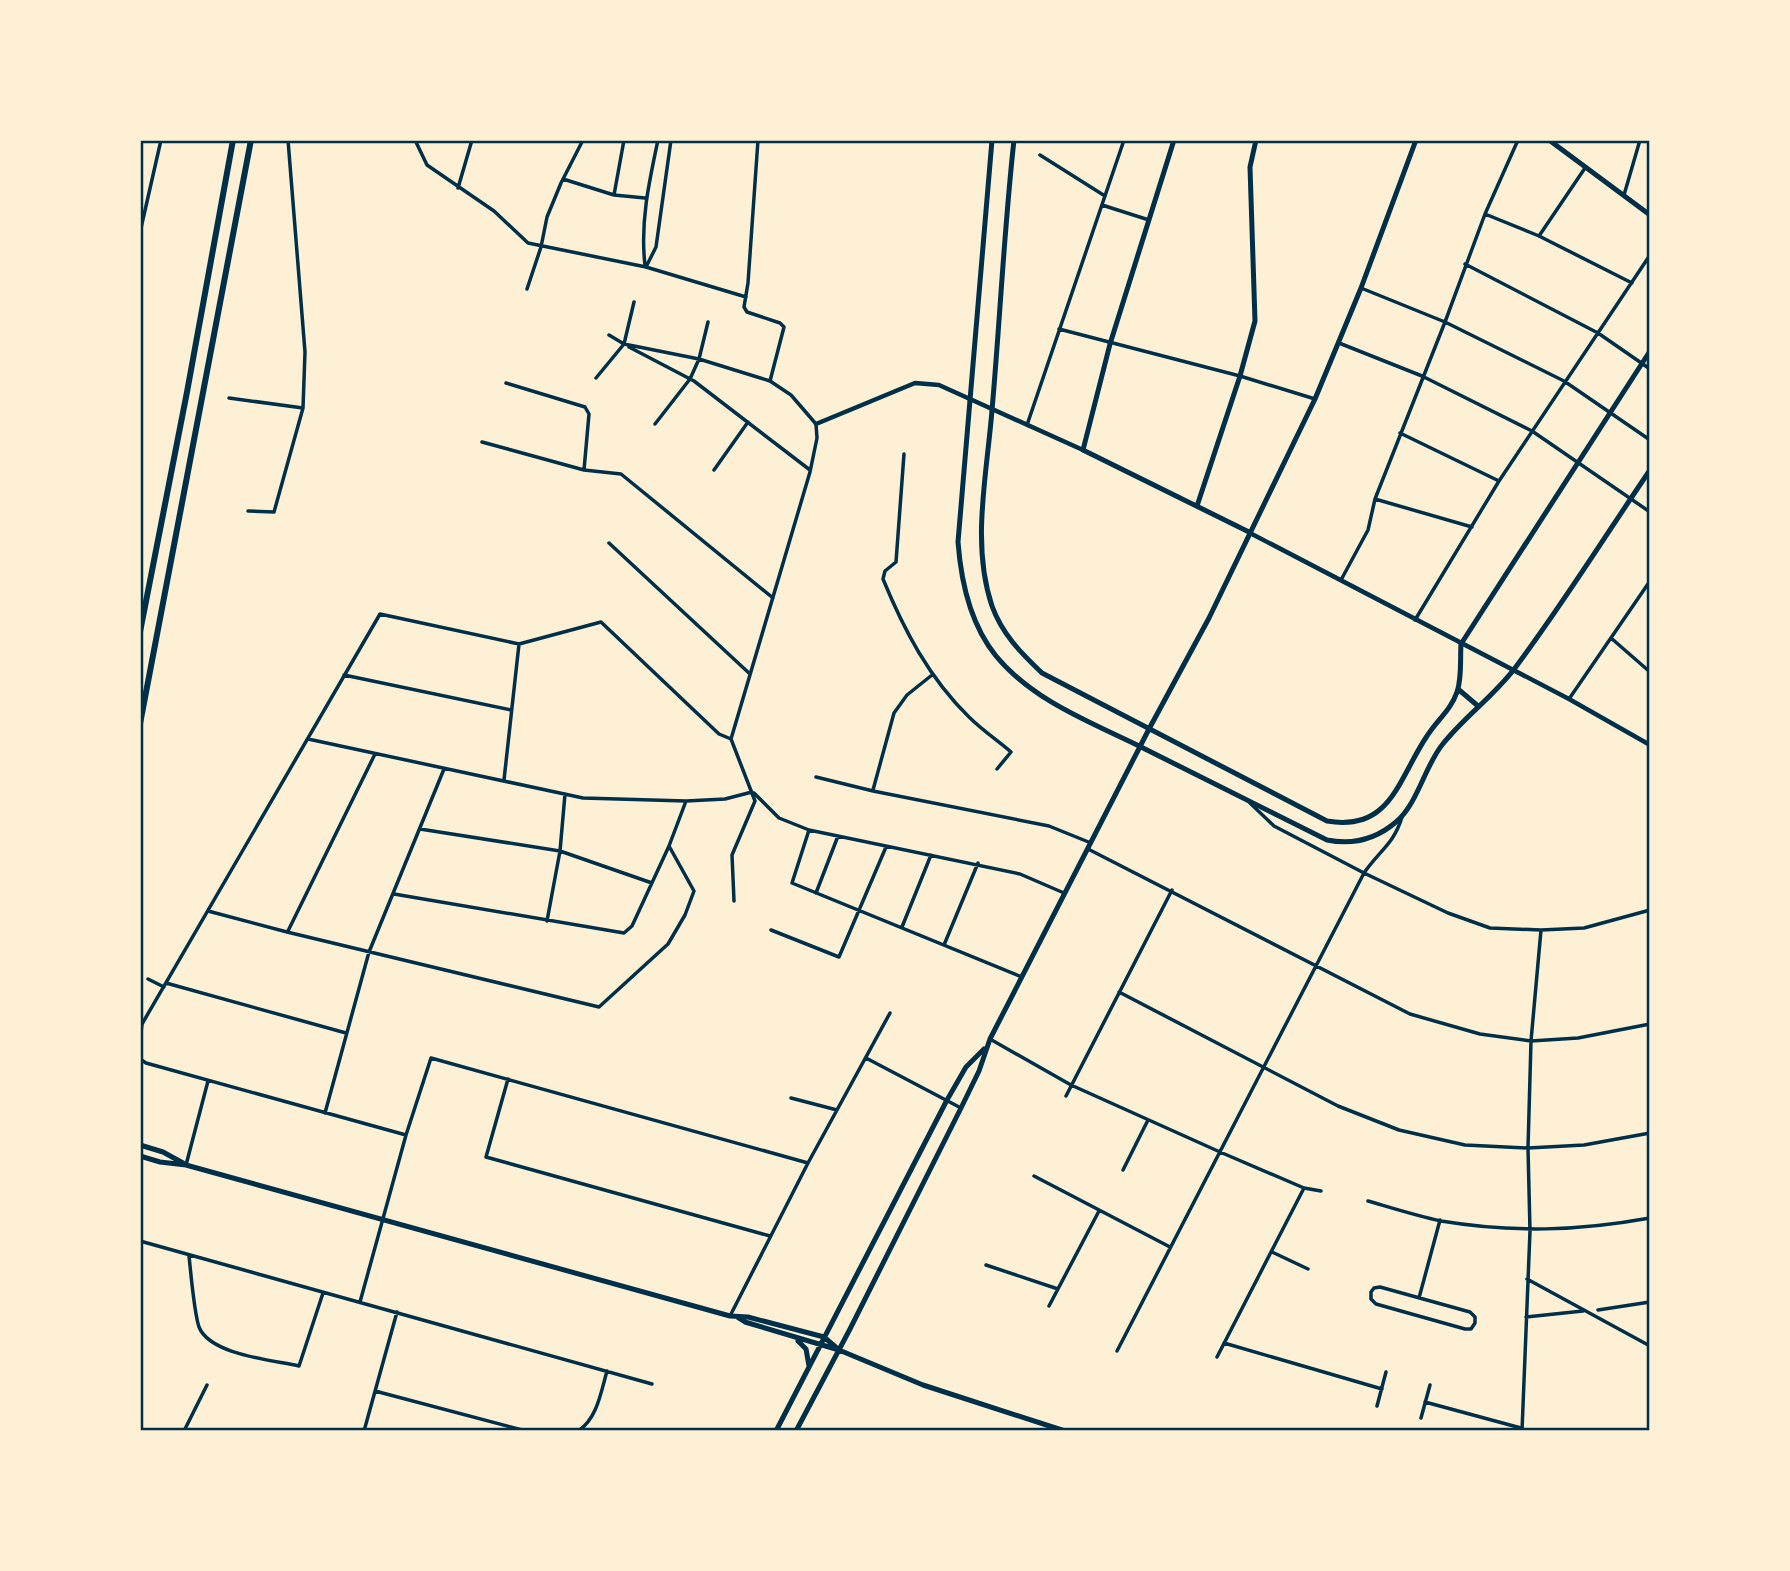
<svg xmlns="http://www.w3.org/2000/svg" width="1790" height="1571" viewBox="0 0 1790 1571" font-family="'Open Sans',sans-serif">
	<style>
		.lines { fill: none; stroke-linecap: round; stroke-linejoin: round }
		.minor { stroke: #003049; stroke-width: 3.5 }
		.tertiary { stroke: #003049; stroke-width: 4.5 }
		.primary { stroke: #003049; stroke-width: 5 }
		.motorway { stroke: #003049; stroke-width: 6 }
		.neatline { fill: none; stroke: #003049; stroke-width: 2.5 }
	</style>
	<rect width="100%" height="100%" fill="#fdf0d5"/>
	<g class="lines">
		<!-- minor -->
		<path class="minor" d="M415 140 427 165 494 211 528 243 646 267 746 297
			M758 140 748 283 744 307 747 312 780 323 784 327 770 381
			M1040 155 1105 196
			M563 179 614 195 645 198
			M458 188 472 140
			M614 195 624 140
			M1624 195 1640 140
			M1102 205 1149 220
			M1485 214 1539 236 1632 283
			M1539 236 1585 168
			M1465 264 1598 333 1650 369
			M645 265C640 223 649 182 658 140
			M646 267 656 247 671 140
			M140 286 141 228 161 140
			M1361 288 1445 322 1564 381 1650 440
			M527 289 541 247 547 217 561 183 583 140
			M1059 329 1240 376 1315 399
			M609 335 624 344 699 359 770 381 791 395 816 424 817 438 810 472 731 739 755 801 732 855 734 901
			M1339 343 1422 376 1532 431 1650 512
			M629 347 694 381 810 470
			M596 378 624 344 634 302
			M506 383 585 407 589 414 584 470
			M229 398 303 408
			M655 424 690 379 699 359 708 322
			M1027 425 1124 140
			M1400 433 1499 481
			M482 442 584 470 621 474 773 598
			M904 454 896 562 885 571 883 579C904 630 929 678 969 717 982 730 997 740 1011 752L997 769
			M714 470 748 422
			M1375 499 1472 527
			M248 511 274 512 303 408 305 352 288 140
			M609 543 750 674
			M1341 580 1368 530 1375 499 1445 322 1485 214 1518 140
			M1415 620 1499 481 1650 255
			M1611 638 1650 672
			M344 675 511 710
			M1569 699 1650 581
			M308 739 583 798 686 801 725 799 752 792
			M816 777 873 791 1049 826 1091 843
			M504 780 519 644
			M873 790 894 713 907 695 932 675
			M754 793 779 818 809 830 1020 874 1064 893
			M1250 803 1274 826 1364 873 1448 913 1490 928 1541 930 1584 928 1650 910
			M420 829 560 851 652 883
			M809 830 792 883 1022 977
			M1088 849 1410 1014 1480 1034 1531 1041 1578 1038 1650 1024
			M816 893 838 836
			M394 894 624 933 632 926 669 846 686 801
			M208 911 287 932 599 1007 668 944 685 915 694 891 669 846
			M547 921 560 851 565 794
			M902 927 931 855
			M771 930 839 957 886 847
			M288 931 375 754
			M944 945 978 863
			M148 979 164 987
			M166 983 346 1033
			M1119 992 1338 1106 1399 1130 1465 1145 1528 1148 1584 1145 1650 1133
			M990 1039 1071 1085 1220 1152 1304 1188 1321 1191
			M140 1041 142 1024 380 614 519 644 601 622 719 734 731 739
			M866 1058 961 1108
			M140 1059 146 1063 406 1135
			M508 1079 486 1157 770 1236
			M1066 1096 1172 890
			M791 1098 837 1110
			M325 1113 369 952 444 769
			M186 1165 208 1081
			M1123 1170 1148 1120
			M1034 1176 1170 1247
			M1368 1201C1392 1208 1417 1216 1441 1221 1514 1233 1578 1231 1650 1218
			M140 1241 652 1384
			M1272 1252 1308 1269
			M189 1256C191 1274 194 1312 199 1327 210 1355 273 1360 299 1366L323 1293
			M986 1265 1058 1289
			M1527 1279 1650 1346
			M1380 1287 1470 1312 1475 1317V1323L1471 1329H1465L1376 1304 1371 1299V1292L1374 1288Z
			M1419 1298 1440 1220
			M360 1302 406 1135 431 1058 808 1163
			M1049 1306 1099 1211
			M1598 1310 1650 1302
			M730 1316 808 1163 890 1013
			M1526 1317 1583 1311
			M1224 1343 1382 1389
			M1117 1351 1364 873C1379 851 1394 844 1402 817
			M1217 1357 1304 1188
			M375 1391 526 1431
			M1425 1402 1521 1428
			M1377 1406 1386 1372
			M1421 1418 1430 1385
			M184 1431 207 1385
			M364 1431 397 1312
			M578 1431C597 1419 601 1392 607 1371
			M1522 1431 1530 1231 1528 1148 1531 1041 1541 930"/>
		<!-- tertiary -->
		<path class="tertiary" d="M816 424 915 383 939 385 1083 450
			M1250 533 1569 699 1650 745"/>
		<!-- primary -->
		<path class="primary" d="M992 140 958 542C961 582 970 624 996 656 1034 702 1093 723 1145 749 1205 779 1266 809 1327 840 1352 845 1375 840 1396 822 1418 803 1424 768 1442 745 1464 717 1494 696 1515 668 1563 604 1605 536 1650 470
			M1014 140C1004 230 1000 320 992 410 987 474 971 544 992 606 1002 634 1021 653 1042 673L1327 821C1391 832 1398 779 1427 736 1437 720 1451 710 1457 692 1462 678 1460 659 1461 644L1650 351
			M1174 140 1110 344 1083 450 1249 532
			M1462 140H1466
			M1549 140 1650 215
			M1197 506 1240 376 1255 321 1250 167 1256 140
			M1458 689 1478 706
			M140 1145 163 1152 183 1163
			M140 1156 160 1162 186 1165 730 1316 748 1317 824 1337 839 1350
			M737 1317 745 1322 839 1350 923 1385 1065 1431
			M798 1341 806 1349 809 1366
			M776 1431 947 1100 966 1067 984 1049
			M796 1431 850 1329 961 1108 979 1071 990 1039 1149 729 1209 618 1315 399 1361 288 1416 140"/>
		<!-- motorway -->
		<path class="motorway" d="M140 632 187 392 233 140
			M140 724 251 140"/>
	</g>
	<!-- border -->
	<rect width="1790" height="1571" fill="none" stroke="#fdf0d5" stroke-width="284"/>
	<rect x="142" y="142" width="1506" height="1287" class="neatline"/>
</svg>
